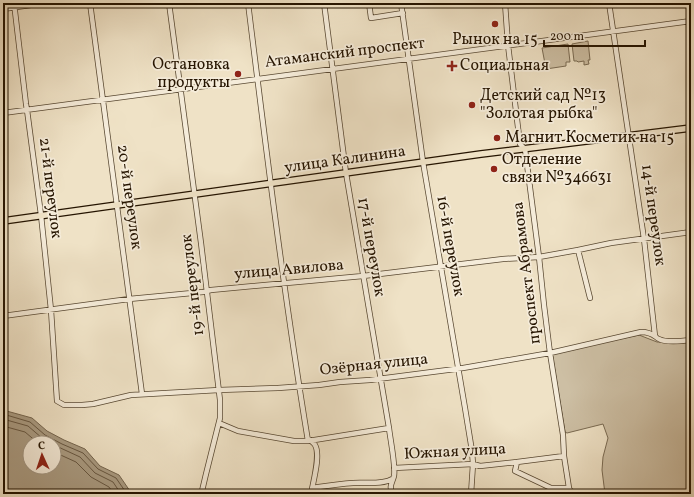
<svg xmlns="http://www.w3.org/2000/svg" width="694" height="497" viewBox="0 0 694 497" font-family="Vollkorn,serif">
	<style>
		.green { fill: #cdbfa4; stroke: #796a52 }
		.water { fill: #aa9c83; stroke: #75664f; fill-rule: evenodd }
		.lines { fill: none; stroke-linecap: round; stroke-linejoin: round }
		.shore { stroke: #685842; stroke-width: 1 }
		.minor-casing { stroke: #584832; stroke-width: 6 }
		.major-casing { stroke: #251400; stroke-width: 8 }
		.minor { stroke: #f5ecda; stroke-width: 4.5 }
		.major { stroke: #efe2c6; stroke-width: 5.5 }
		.poi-dot { fill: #8f2418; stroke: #f5ecda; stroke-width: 1.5 }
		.labels { text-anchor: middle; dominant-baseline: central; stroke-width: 3.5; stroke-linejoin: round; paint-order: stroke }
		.poi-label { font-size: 16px; fill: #251400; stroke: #f5ecda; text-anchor: start }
		.street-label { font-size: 16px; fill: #251400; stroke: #f5ecda }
	</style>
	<rect width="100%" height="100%" fill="#efe2c6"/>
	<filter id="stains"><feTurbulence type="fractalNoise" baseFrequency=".005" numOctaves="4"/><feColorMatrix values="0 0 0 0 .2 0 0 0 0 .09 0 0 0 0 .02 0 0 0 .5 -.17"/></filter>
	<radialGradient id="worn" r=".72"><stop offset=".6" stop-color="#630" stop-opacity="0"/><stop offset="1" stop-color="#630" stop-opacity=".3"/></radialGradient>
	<!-- green -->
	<path class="green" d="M588 41 590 60H588L589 64 584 65V61L578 62 577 61H574L572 44Z
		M568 44 570 62H566V66L546 69 542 48Z
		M639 335 657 342 681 343 691 341V494H605L602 470 603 457 608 438 603 424 567 433 565 432 552 353Z"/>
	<!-- water -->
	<path class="water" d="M3 410 32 418 47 431 64 440 85 449 100 466 119 475 132 494H3ZM30 443H54V467H30Z"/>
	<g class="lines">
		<!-- shore -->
		<path class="shore" d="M3 414 30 422 45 435 62 444 83 453 98 469 116 478 127 494
			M3 419 28 426 42 438 50 443
			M3 426 25 432 38 443
			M54 445 80 457 95 473 113 482 121 494
			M54 452 76 462 91 477 109 487 114 494"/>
		<defs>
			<path id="minor" d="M14 3 26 104 27 110 41 215 51 310 57 401 64 405H82L93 404 131 395 219 390 278 388 319 385 340 382 370 380 463 368 550 353 641 332C647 332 651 333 656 337 657 338 658 339 659 339 666 343 683 341 691 340
				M90 3 142 394
				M169 3 201 243 220 400V418L206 474 202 491
				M248 3C266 149 284 295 308 441
				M324 3 346 173 389 428C390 438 396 467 394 476 392 484 389 485 392 494
				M369 3 371 18 403 13
				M401 3 423 162 465 408 472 451 473 464 471 494
				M505 3 508 45 520 144 525 149 539 257 544 305 550 353 563 435 564 456 569 488 572 494
				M609 3 644 239 655 336
				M3 9 45 3
				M690 21 691 29
				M3 113 691 21
				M578 250 590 298
				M3 316 129 299 203 292 211 290 363 276 503 259 539 257 578 250 611 243 691 232
				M219 423 238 431 294 441H308L389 428
				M310 440C311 441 314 443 315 445 321 455 313 482 311 494
				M517 462 515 471 551 488H569
				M394 468 473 464 480 466 517 462 564 456
				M312 488C326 486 339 484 353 483 364 482 383 485 392 479"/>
			<path id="major" d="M3 221 481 154 691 128"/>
		</defs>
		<!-- minor casing -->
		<use href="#minor" class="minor-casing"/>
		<!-- major casing -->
		<use href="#major" class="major-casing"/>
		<!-- minor -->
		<use href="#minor" class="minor"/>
		<!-- major -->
		<use href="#major" class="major"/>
	</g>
	<!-- markers -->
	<g class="poi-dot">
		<circle cx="495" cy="24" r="4"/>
		<path d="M450 60h4v4h4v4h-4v4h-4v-4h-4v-4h4z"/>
		<circle cx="238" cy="74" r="4"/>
		<circle cx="472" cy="105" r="4"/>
		<circle cx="497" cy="138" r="4"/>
		<circle cx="494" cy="169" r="4"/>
	</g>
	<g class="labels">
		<!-- poi labels -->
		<g class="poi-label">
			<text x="495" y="40" text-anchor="middle">Рынок на 15</text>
			<text x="230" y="65" text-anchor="end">Остановка<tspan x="230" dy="18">продукты</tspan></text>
			<text x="460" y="66">Социальная</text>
			<text x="480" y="96">Детский сад №13<tspan x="480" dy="18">"Золотая рыбка"</tspan></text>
			<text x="505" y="138">Магнит Косметик на 15</text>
			<text x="502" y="160">Отделение<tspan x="502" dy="18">связи №346631</tspan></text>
		</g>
		<!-- street labels -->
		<g class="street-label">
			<text transform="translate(345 53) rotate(-7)">Атаманский проспект</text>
			<text transform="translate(345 160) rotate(-8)">улица Калинина</text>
			<text transform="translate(50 188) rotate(83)">21-й переулок</text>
			<text transform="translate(129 197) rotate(82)">20-й переулок</text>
			<text transform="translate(653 215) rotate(82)">14-й переулок</text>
			<text transform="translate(450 246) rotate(80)">16-й переулок</text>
			<text transform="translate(371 247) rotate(80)">17-й переулок</text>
			<text transform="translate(289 270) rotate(-5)">улица Авилова</text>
			<text transform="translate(527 273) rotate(-97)">проспект Абрамова</text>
			<text transform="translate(193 285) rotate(-97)">19-й переулок</text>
			<text transform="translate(374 365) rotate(-6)">Озёрная улица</text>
			<text transform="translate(455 452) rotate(-3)">Южная улица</text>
		</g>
	</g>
	<!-- margin -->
	<rect width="694" height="497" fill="none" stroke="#efe2c6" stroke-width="16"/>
	<rect x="4" y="4" width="686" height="489" fill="none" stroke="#251400" stroke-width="2"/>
	<rect x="8" y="8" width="678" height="481" fill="none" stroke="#251400"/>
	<!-- north arrow -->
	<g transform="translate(42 455) rotate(357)"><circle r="19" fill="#f5ecda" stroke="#a29683"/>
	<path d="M0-3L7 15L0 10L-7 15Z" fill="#8f2418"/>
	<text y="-6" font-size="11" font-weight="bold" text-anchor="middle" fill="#251400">С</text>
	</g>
	<!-- scale -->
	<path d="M544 40v6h101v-6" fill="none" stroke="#251400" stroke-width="2"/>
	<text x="550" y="40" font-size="12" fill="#251400" stroke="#f5ecda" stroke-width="3" paint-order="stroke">200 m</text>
	<rect width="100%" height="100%" filter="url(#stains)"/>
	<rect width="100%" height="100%" fill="url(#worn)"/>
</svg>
